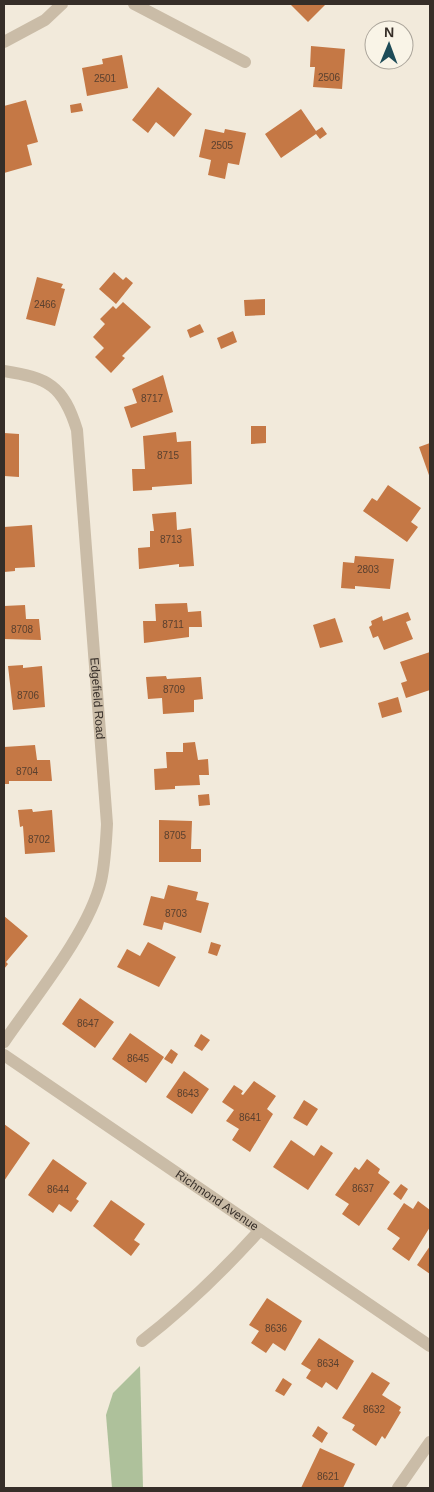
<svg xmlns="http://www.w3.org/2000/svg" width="434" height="1492" viewBox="0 0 434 1492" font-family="Arial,sans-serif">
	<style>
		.green { fill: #aec19b }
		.building { fill: #c57845 }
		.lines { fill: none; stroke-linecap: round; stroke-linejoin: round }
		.minor { stroke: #cabca7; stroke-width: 12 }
		.labels { text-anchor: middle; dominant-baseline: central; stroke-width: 5; stroke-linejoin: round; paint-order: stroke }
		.number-label { font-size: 10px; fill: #5a402f }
		.street-label { font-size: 12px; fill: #362e28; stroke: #f9f4e7 }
	</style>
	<rect width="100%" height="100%" fill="#f2eadb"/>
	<!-- green -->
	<path class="green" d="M140 1366 143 1488H112L106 1415 113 1393Z"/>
	<!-- building -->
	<path class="building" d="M290 4H326L308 22Z
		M311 46 345 49 342 89 313 87 315 67H310Z
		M122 55 128 88 87 96 82 68 103 64 102 59Z
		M158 87 192 114 174 137 156 122 148 133 132 120Z
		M26 100 38 142 27 145 32 165 4 173V106Z
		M81 103 83 111 71 113 70 105Z
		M301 109 316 131 322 127 327 134 320 139 316 134 281 158 265 134Z
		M205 129 224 133 225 129 246 133 239 165 228 163 225 179 208 175 211 160 199 157Z
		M114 272 123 280 126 277 133 283 116 304 99 289Z
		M37 277 63 284 61 288 65 289 55 326 26 319Z
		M265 299V315L245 316 244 300Z
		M123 302 151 327 122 356 125 358 111 373 95 357 104 348 93 337 105 324 100 319 113 306 116 309Z
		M200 324 204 332 190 338 187 330Z
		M233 331 237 342 221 349 217 338Z
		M163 375 173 412 131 428 124 407 137 403 132 389Z
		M251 426H266V443L251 444Z
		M176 432 177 442 191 441 192 484 152 487V490L133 491 132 469H145L143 436Z
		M4 433 19 434V477L4 476Z
		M430 443V478L419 447Z
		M388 485 421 508 411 522 418 527 407 542 363 511 372 498 377 501Z
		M176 512 177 530 191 528 194 566 179 567V564L139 569 138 548 150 547V531H154L152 514Z
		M32 525 35 567 15 568V571L4 572V527Z
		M355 556 394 559 390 589 355 586V589L341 588 343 562 354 563Z
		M187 603 188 612 201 611 202 627H189V637L144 643 143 621H156L155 604Z
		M25 605 26 619H39L41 640 4 639V606Z
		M408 612 411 620 406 622 413 639 384 650 378 636 373 638 369 627 372 625 371 621 382 616 383 621Z
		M335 618 343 642 320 648 313 625Z
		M430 652V690L406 698 401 683 407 681 400 662Z
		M23 665V668L42 666 45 707 13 710 8 666Z
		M166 676 167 679 201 677 203 699 194 700V712L163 714 162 698 148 699 146 677Z
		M398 697 402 712 382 718 378 703Z
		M195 742 198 760 208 759 209 775H199L200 785 175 786V789L155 790 154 769 167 768 166 752H183V743Z
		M35 745 37 760H50L52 781H9V784H4V747Z
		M209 794 210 805 199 806 198 795Z
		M32 809 33 812 52 810 55 852 25 854 23 826 20 827 18 810Z
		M159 820 192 821 191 849H201V862H159Z
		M168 885 198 892 196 900 209 903 201 933 164 922 162 930 143 925 151 896 164 899Z
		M4 916 28 936 6 962 8 964 4 969Z
		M148 942 176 957 159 987 117 967 127 949 140 956Z
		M211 942 221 945 217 956 208 953Z
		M80 998 114 1022 95 1048 62 1024Z
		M130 1033 164 1057 146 1083 112 1059Z
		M201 1034 210 1040 202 1051 194 1046Z
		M171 1049 178 1054 172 1064 164 1059Z
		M184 1071 209 1089 192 1114 166 1097Z
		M254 1081 276 1096 267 1109 273 1114 250 1152 232 1140 239 1129 226 1121 234 1110 222 1102 234 1085 243 1091 241 1094 243 1095Z
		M304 1100 318 1109 307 1126 293 1118Z
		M4 1124 30 1143 4 1181Z
		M291 1140 314 1156 321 1145 333 1153 308 1190 273 1167Z
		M53 1159 87 1183 76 1199 79 1201 71 1212 59 1204 53 1213 28 1195Z
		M367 1159 380 1169 378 1173 390 1182 359 1226 342 1214 349 1204 335 1195 355 1167 359 1170Z
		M401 1184 408 1189 401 1200 393 1194Z
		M111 1200 145 1224 134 1240 140 1244 131 1256 93 1226Z
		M418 1201 430 1210V1227L409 1261 392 1249 400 1238 387 1229 404 1203 413 1209Z
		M430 1246V1274L417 1265Z
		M267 1298 302 1321 285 1351 273 1343 266 1353 251 1343 259 1331 249 1325Z
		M319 1338 354 1361 337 1390 326 1382 322 1388 306 1378 311 1370 301 1364Z
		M372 1372 390 1383 382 1395 401 1407 399 1411 401 1412 385 1439 382 1436 376 1446 352 1430 355 1425 342 1418Z
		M283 1378 292 1384 284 1396 275 1391Z
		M318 1426 328 1433 322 1443 312 1436Z
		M320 1448 355 1464 343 1488H301Z"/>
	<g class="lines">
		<!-- minor -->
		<g class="minor">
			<path d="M134 4 245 62"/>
			<path d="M4 42 45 20 62 4"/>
			<path id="s1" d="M4 371C48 378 63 385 77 430L107 824C106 843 105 863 101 881 89 932 34 998 4 1042"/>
			<path id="s2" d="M4 1055 430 1346"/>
			<path d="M142 1341C185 1308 223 1271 260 1230"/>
			<path d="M398 1488 430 1442"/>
		</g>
	</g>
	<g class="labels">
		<!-- number labels -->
		<g class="number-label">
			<text x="329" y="77">2506</text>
			<text x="105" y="78">2501</text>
			<text x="222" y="145">2505</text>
			<text x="45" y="304">2466</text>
			<text x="152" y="398">8717</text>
			<text x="168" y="455">8715</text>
			<text x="171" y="539">8713</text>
			<text x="368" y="569">2803</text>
			<text x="173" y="624">8711</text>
			<text x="22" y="629">8708</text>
			<text x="174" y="689">8709</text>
			<text x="28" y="695">8706</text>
			<text x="27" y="771">8704</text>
			<text x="175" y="835">8705</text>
			<text x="39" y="839">8702</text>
			<text x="176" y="913">8703</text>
			<text x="88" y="1023">8647</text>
			<text x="138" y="1058">8645</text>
			<text x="188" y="1093">8643</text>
			<text x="250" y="1117">8641</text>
			<text x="363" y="1188">8637</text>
			<text x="58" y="1189">8644</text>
			<text x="276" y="1328">8636</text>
			<text x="328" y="1363">8634</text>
			<text x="374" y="1409">8632</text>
			<text x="328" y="1476">8621</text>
		</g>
		<!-- street labels -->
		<g class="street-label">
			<text stroke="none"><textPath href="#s1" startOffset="371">Edgefield Road</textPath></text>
			<text stroke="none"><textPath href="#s2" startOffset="258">Richmond Avenue</textPath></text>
		</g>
	</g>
	<!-- border -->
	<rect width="434" height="1492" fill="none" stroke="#362e28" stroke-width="10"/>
	<!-- north arrow -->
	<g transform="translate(389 45) rotate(1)"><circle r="24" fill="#f9f4e7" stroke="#aba59b"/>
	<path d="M0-4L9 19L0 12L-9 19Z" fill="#1d4b57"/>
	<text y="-8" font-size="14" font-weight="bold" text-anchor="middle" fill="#362e28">N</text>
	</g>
</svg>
